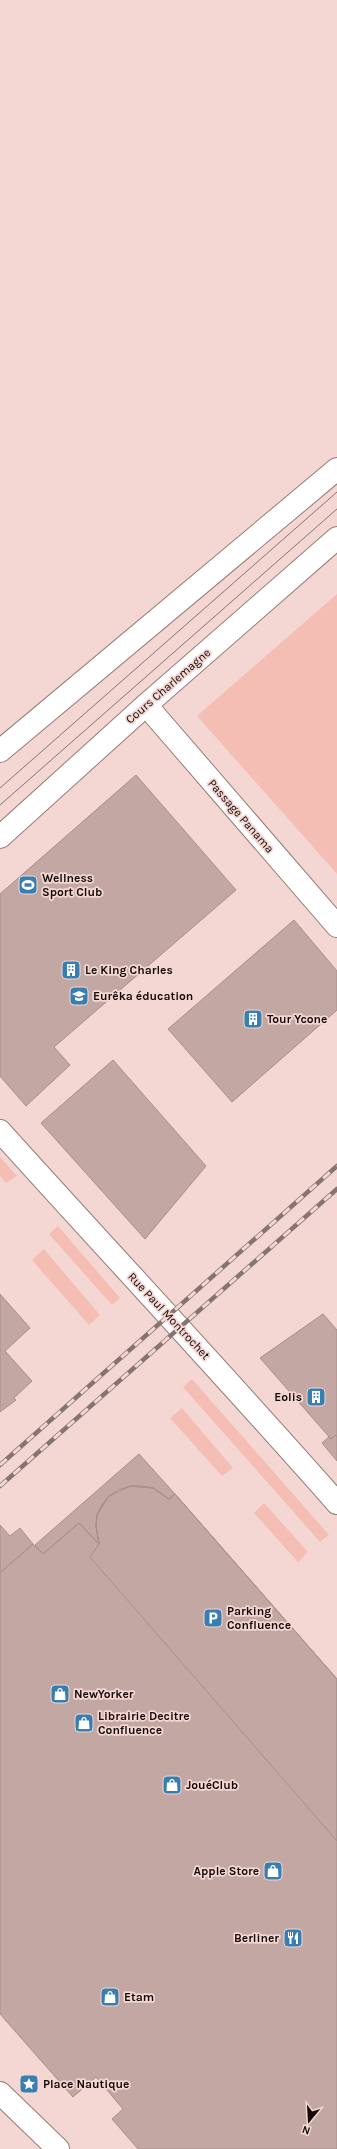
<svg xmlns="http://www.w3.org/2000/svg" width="337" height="2149" viewBox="0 0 337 2149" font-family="Karla,sans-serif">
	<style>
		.green { fill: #f5beb5 }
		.building { fill: #c3a7a2; stroke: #a98e89 }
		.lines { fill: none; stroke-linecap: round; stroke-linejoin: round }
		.pedestrian-casing { stroke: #967c77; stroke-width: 24 }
		.minor-casing { stroke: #967c77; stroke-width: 24 }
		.tertiary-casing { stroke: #967c77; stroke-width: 24 }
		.pedestrian { stroke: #fff; stroke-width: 22 }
		.minor { stroke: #fff; stroke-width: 22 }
		.tertiary { stroke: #fff; stroke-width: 22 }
		.tram { stroke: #877471; stroke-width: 1 }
		.rail-casing { stroke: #877471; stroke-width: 4.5 }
		.rail { stroke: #f4d7d2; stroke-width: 3; stroke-dasharray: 9; stroke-linecap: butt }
		.labels { text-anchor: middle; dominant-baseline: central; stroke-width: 3.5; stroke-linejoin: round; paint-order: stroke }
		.street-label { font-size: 12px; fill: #120908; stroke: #f4d7d2 }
		.poi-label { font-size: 12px; font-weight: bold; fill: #120908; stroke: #f4d7d2; text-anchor: start }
	</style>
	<rect width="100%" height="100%" fill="#f4d7d2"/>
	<!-- green -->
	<path class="green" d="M337 594V874L197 716Z
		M0 1157 17 1176 6 1183 0 1176Z
		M58 1226 120 1298 112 1305 49 1234Z
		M44 1249 100 1315 89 1325 32 1260Z
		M192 1379 329 1535 320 1542 183 1387Z
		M182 1408 233 1468 222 1476 170 1418Z
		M264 1503 308 1552 298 1562 254 1513Z"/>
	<!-- building -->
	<path class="building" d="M136 775 236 890 54 1047 70 1065 26 1106 0 1076V894Z
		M294 920 337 971V1010L232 1102 168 1029Z
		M113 1060 206 1166 145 1239 41 1123Z
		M0 1294 30 1328 5 1351 32 1381 14 1398 16 1400 0 1412Z
		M323 1314 337 1330V1437L335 1435 331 1439 260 1358Z
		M335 1435 337 1437V1461L322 1443 329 1437 331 1439Z
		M139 1454 175 1494 169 1499 153 1488 141 1486H130L118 1490 109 1496 97 1515 96 1526 99 1544 79 1523 43 1554 35 1545Z
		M130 1486 153 1488 169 1499 175 1494 337 1679V2149H138L112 2119 123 2109 96 2077 73 2097 0 2014V1573L33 1544 43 1554 79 1523 99 1544 96 1526 97 1515 102 1505 109 1496Z
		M130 1486 153 1488 169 1499 175 1494 337 1679V1841L90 1557 99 1544 96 1526 97 1515 102 1505 109 1496Z
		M0 1525 10 1536 20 1528 33 1544 0 1573Z"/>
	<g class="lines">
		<defs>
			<path id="pedestrian" d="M0 2093 58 2149"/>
			<path id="minor" d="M146 705 337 926
				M0 1131C112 1255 226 1377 337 1503"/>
			<path id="tertiary" d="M0 751 337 469
				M0 837 146 705 337 538"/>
		</defs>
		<!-- pedestrian casing -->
		<use href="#pedestrian" class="pedestrian-casing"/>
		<!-- minor casing -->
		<use href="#minor" class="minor-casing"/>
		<!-- tertiary casing -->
		<use href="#tertiary" class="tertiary-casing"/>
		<!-- pedestrian -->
		<use href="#pedestrian" class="pedestrian"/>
		<!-- minor -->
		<use href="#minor" class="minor"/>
		<!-- tertiary -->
		<use href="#tertiary" class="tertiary"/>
		<!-- tram -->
		<path class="tram" d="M0 788 337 492
			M0 805 337 509"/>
		<defs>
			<path id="rail" d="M0 1465 337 1166
				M0 1486 337 1189"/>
		</defs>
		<!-- rail casing -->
		<use href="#rail" class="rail-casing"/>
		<!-- rail -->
		<use href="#rail" class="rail"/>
	</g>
	<!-- icons -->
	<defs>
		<symbol id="stadium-square" viewBox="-11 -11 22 22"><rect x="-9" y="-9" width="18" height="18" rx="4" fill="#377eb3" stroke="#f4d7d2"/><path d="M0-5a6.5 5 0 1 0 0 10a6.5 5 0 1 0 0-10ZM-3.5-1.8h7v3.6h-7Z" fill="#fff"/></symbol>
		<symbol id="building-square" viewBox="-11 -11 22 22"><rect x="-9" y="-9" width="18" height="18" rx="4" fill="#377eb3" stroke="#f4d7d2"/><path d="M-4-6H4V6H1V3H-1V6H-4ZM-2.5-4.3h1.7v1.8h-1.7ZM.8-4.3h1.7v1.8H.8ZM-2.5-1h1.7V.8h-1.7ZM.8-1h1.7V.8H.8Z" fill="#fff"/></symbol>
		<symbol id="university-square" viewBox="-11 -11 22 22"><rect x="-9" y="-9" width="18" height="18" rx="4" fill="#377eb3" stroke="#f4d7d2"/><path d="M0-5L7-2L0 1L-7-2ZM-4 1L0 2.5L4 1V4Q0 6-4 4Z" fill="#fff"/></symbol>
		<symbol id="parking-square" viewBox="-11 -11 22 22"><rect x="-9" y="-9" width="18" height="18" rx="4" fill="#377eb3" stroke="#f4d7d2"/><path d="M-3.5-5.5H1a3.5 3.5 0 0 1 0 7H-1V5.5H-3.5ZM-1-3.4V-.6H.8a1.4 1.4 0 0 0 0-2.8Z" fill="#fff"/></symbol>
		<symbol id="shop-square" viewBox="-11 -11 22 22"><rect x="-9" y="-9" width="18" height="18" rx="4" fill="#377eb3" stroke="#f4d7d2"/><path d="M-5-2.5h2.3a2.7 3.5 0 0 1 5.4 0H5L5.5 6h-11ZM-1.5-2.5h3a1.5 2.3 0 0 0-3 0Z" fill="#fff"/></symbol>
		<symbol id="restaurant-square" viewBox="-11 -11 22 22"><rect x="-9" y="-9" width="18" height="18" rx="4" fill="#377eb3" stroke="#f4d7d2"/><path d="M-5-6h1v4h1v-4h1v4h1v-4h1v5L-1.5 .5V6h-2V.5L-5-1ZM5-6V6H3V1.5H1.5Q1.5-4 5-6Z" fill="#fff"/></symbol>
		<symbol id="sight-square" viewBox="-11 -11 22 22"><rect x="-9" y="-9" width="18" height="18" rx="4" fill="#377eb3" stroke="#f4d7d2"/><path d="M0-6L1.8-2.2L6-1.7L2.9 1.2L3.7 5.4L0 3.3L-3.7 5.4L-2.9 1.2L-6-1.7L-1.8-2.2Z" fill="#fff"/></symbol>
	</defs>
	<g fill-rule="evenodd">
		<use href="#stadium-square" x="17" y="874" width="22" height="22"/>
		<use href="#building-square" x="60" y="959" width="22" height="22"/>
		<use href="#university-square" x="68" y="985" width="22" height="22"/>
		<use href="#building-square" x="242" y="1008" width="22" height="22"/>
		<use href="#building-square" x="305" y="1386" width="22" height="22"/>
		<use href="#parking-square" x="202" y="1607" width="22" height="22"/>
		<use href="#shop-square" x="49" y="1683" width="22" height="22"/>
		<use href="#shop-square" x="73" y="1712" width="22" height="22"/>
		<use href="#shop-square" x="161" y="1774" width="22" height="22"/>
		<use href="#shop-square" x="262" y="1860" width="22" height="22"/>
		<use href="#restaurant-square" x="282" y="1927" width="22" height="22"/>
		<use href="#shop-square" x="99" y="1986" width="22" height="22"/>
		<use href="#sight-square" x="18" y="2073" width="22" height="22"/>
	</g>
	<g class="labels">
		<!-- street labels -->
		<g class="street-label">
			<text transform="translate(168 686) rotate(-41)">Cours Charlemagne</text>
			<text transform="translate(241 816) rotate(49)">Passage Panama</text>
			<text transform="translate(169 1316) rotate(47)">Rue Paul Montrochet</text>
		</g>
		<!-- poi labels -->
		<g class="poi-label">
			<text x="42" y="878">Wellness<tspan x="42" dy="14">Sport Club</tspan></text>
			<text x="85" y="970">Le King Charles</text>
			<text x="93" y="996">Eurêka éducation</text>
			<text x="267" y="1019">Tour Ycone</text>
			<text x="302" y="1397" text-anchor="end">Eolis</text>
			<text x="227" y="1611">Parking<tspan x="227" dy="14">Confluence</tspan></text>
			<text x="74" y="1694">NewYorker</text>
			<text x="98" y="1716">Librairie Decitre<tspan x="98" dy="14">Confluence</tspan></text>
			<text x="186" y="1785">JouéClub</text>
			<text x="259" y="1871" text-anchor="end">Apple Store</text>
			<text x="279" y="1938" text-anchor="end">Berliner</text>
			<text x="124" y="1997">Etam</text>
			<text x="43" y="2084">Place Nautique</text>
		</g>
	</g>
	<!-- north arrow -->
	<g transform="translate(309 2121) rotate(198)" stroke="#f4d7d2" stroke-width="3" paint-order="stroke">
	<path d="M0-3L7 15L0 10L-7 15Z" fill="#120908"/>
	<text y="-6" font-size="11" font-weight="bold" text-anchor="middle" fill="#120908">N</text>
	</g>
</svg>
